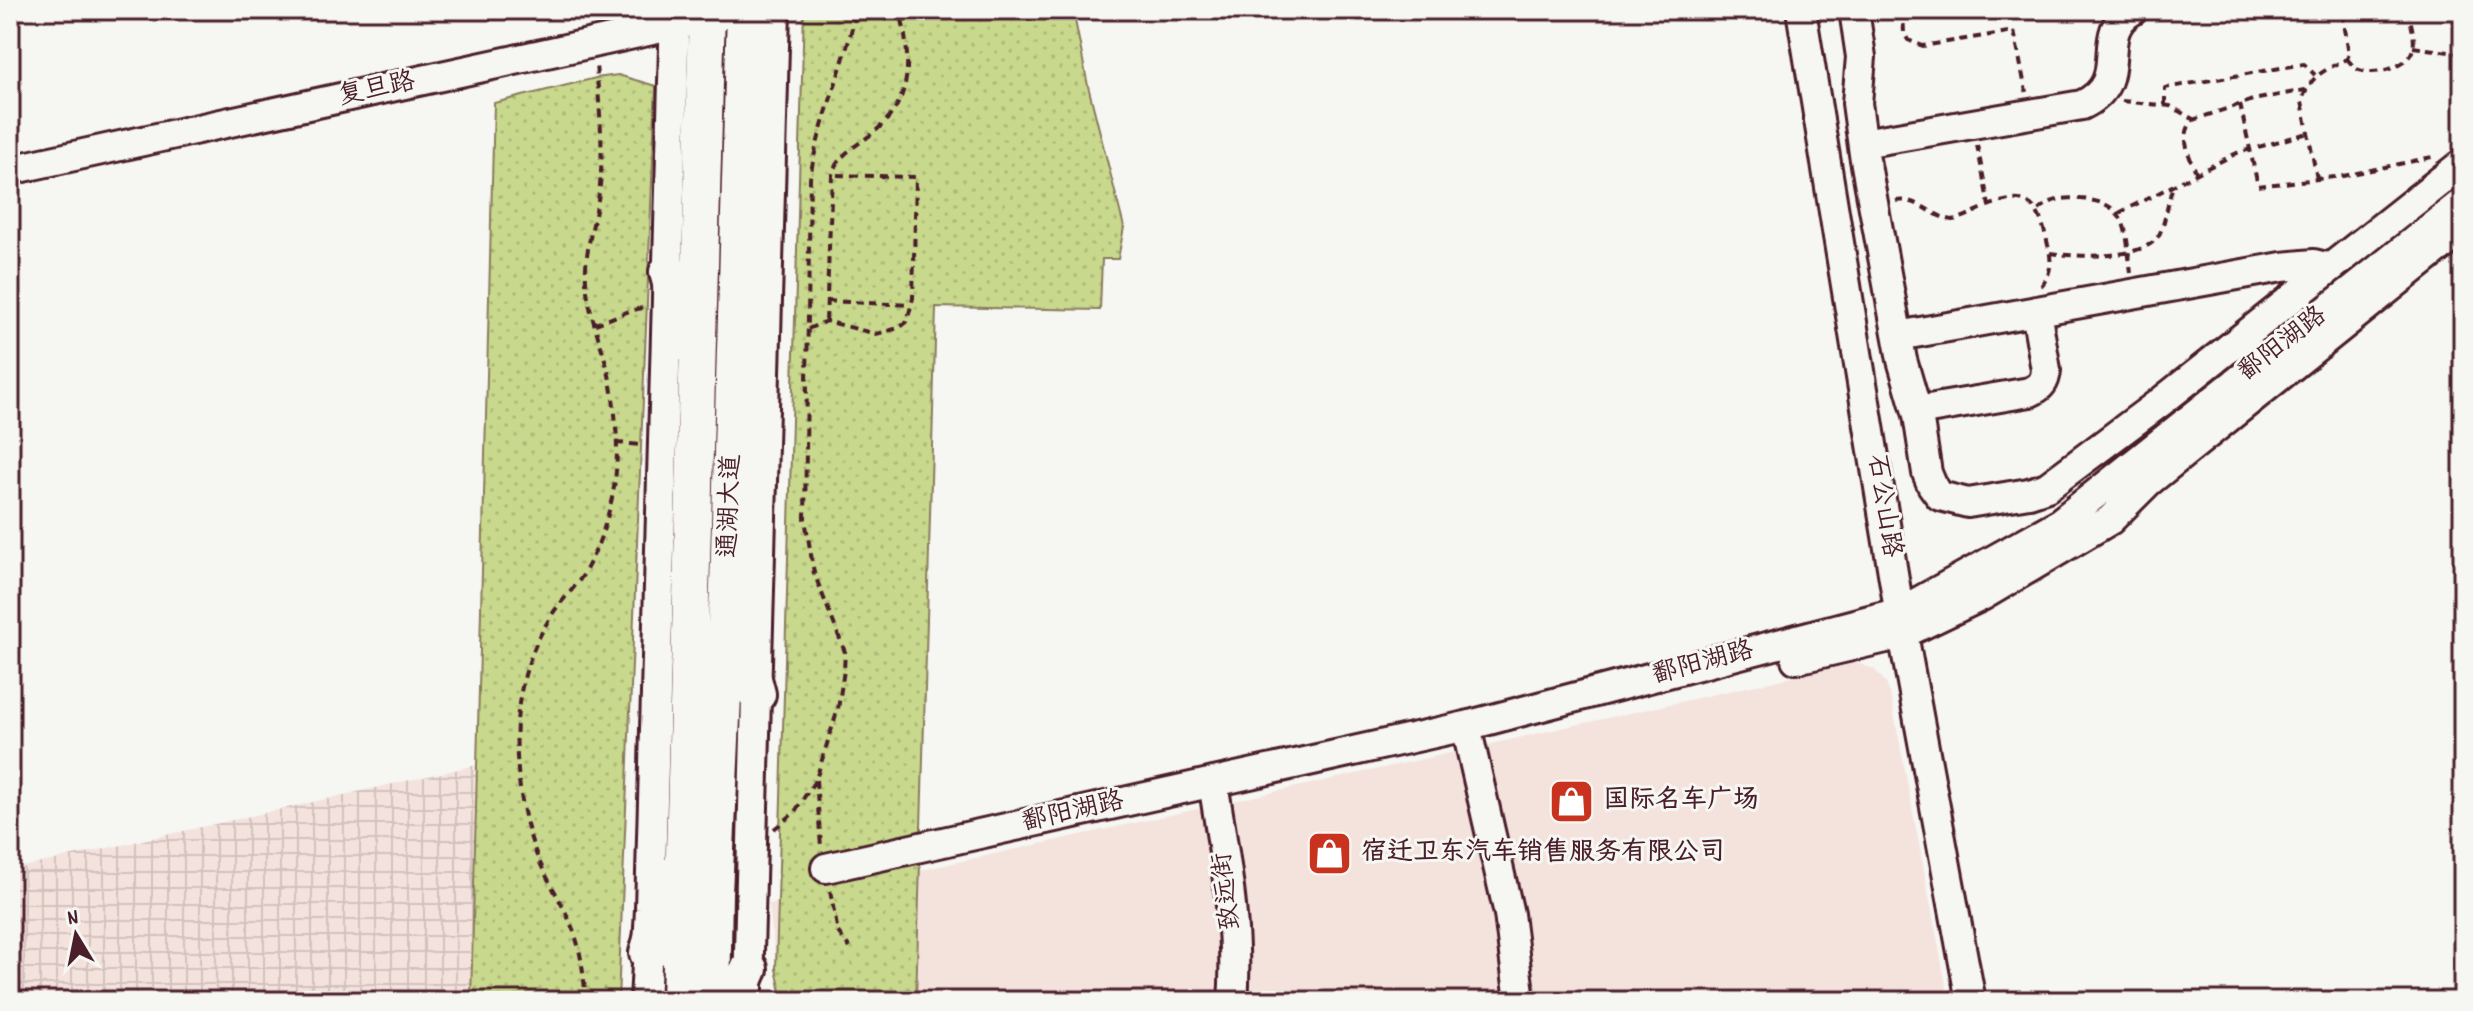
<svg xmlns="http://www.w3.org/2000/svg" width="2473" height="1011" viewBox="0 0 2473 1011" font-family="Dekko,'LXGW WenKai TC',sans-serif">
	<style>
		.built { fill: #f4e2dd }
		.industrial { fill: url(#industrial-grid) }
		.park { fill: url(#park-dots); stroke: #897c5c; stroke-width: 2 }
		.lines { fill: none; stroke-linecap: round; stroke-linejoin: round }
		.minor-casing { stroke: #4a1f2b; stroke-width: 34 }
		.major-casing { stroke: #4a1f2b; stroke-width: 42 }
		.path { stroke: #4a1f2b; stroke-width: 4; stroke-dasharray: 8 6; stroke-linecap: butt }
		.minor { stroke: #f6f6f2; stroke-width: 28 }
		.major { stroke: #f6f6f2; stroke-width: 36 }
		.labels { text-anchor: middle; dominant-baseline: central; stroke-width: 6; stroke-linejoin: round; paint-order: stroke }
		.street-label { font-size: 26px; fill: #4a1f2b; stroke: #f6f6f2 }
		.poi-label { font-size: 26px; font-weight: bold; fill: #4a1f2b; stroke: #f6f6f2; text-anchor: start }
	</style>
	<defs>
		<pattern id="industrial-grid" width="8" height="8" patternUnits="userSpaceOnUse" patternTransform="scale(2)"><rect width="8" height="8" fill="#f4e2dd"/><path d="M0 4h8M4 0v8" fill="none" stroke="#d3c1be"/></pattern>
		<pattern id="park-dots" width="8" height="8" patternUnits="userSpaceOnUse" patternTransform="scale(2)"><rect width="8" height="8" fill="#c8d88c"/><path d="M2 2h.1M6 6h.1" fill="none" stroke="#adb979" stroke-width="1.8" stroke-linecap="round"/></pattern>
	</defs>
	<rect width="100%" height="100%" fill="#f6f6f2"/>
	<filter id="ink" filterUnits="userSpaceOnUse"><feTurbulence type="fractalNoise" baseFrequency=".0125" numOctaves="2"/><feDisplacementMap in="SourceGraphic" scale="16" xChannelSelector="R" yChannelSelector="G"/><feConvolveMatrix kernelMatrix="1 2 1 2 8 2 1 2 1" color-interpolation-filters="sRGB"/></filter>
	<g filter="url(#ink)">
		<!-- built -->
		<path class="built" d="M1856 663 1874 669 1886 683 1891 698 1949 1001H780L769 904Z"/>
		<!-- industrial -->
		<path class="industrial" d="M477 765 471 1001H10V870Z"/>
		<!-- park -->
		<path class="park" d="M804 10H1073L1088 86 1124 227 1118 259H1102L1100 310 936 307 916 1001H783L776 969Z
			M618 75 656 86 618 1001H471L494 103 596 78Z"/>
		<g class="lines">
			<defs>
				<path id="minor" d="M1801 10 1903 634 1971 1001
					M1854 10 1861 57 1857 103 1864 154 1902 360 1918 415 1927 473 1932 485 1940 496 1968 503 2029 493 2047 487 2162 401 2463 163
					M1863 143 2082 105C2134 81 2091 34 2133 10
					M10 170 744 10
					M1898 336 2282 267 2314 264 2330 268
					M1917 411 2030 392C2041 387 2045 382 2046 370L2036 311
					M1796 659 1903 634 1982 596 2110 520 2148 482 2463 229
					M1466 726 1509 914 1520 1001
					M1213 782C1224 854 1239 928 1233 1001
					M826 868 1466 726 1900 612 2058 524 2463 202
					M748 988 775 10
					M645 1001 650 909 675 10"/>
				<path id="major" d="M668 272 687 344
					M738 622 757 694
					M648 953 671 876
					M680 1001 707 10
					M712 1001 714 893 728 587 745 10
					M735 1001 749 969"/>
			</defs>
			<!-- minor casing -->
			<use href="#minor" class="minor-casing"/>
			<!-- major casing -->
			<use href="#major" class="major-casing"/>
			<!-- path -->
			<path class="path" d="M1903 10 1904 33 1908 40 1923 46 2014 31 2026 92
				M2413 47 2463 54
				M2458 53 2463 31
				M2347 59C2350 62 2353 67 2357 69 2374 77 2408 68 2413 49 2416 37 2410 22 2408 10
				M2122 101 2170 106 2193 119
				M2240 104 2258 186 2343 176 2432 157
				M2165 105V88L2304 64 2315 75
				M1977 145 1989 206
				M2197 174C2189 156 2179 137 2193 120L2253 100 2305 90
				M2317 179 2302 101C2309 76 2325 70 2347 59L2349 54 2342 10
				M1896 201C1917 197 1931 216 1952 220 1965 218 1975 211 1988 206 2031 190 2039 206 2048 245 2052 260 2052 274 2041 286
				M2039 210C2051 199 2064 197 2081 199 2131 203 2125 232 2131 273
				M2119 213 2237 153 2308 133
				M2050 253C2076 257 2139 260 2157 238 2164 230 2168 201 2172 189
				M827 301 911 305
				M826 321 832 175C837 157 850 150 865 139 914 105 912 64 900 10
				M595 324C612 319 628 309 646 308
				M808 329 826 321 876 334 899 328 907 322 913 298 916 177 832 175
				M616 443 642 445
				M816 780 821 847
				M774 829 794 813 816 779 838 709 844 670 845 652 814 573 805 519 810 178C819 120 845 67 856 10
				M830 891 838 932 850 948
				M586 1001C584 979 582 956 575 935 564 902 542 875 532 842 520 805 515 760 517 722 520 682 531 647 553 613 562 600 574 589 583 575 596 553 606 526 611 502 621 461 617 416 609 375 602 344 588 313 586 281 584 248 597 217 600 185 604 145 599 104 596 64"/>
			<!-- minor -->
			<use href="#minor" class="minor"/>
			<!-- major -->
			<use href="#major" class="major"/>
		</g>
	</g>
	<!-- icons -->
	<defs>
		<symbol id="shop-square" viewBox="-11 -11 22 22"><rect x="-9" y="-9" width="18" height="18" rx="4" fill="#c8321e" stroke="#f6f6f2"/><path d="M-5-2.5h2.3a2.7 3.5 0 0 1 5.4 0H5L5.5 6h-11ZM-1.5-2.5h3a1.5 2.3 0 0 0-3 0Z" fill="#fff"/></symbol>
	</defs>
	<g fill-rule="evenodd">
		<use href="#shop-square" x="1546" y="776" width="51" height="51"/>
		<use href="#shop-square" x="1304" y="828" width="51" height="51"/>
	</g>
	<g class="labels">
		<!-- street labels -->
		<g class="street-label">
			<text transform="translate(377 90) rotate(-12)">复旦路</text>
			<text transform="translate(2283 345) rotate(-38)">鄱阳湖路</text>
			<text transform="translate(731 506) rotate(-88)">通湖大道</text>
			<text transform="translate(1883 506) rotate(81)">石公山路</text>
			<text transform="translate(1703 664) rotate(-15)">鄱阳湖路</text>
			<text transform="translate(1073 813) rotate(-13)">鄱阳湖路</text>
			<text transform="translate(1228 891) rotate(-97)">致远街</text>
		</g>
		<!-- poi labels -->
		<g class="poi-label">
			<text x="1603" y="801">国际名车广场</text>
			<text x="1361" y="853">宿迁卫东汽车销售服务有限公司</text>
		</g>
	</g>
	<!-- margin -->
	<rect width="2473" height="1011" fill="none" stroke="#f6f6f2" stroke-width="40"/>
	<rect x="20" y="20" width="2433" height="971" fill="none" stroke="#4a1f2b" stroke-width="3" filter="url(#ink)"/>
	<!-- north arrow -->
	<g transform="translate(76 935) rotate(350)" stroke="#f6f6f2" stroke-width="6" paint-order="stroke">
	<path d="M0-6L14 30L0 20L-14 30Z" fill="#4a1f2b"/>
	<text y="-12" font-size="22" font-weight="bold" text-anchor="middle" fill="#4a1f2b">N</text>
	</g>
</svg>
